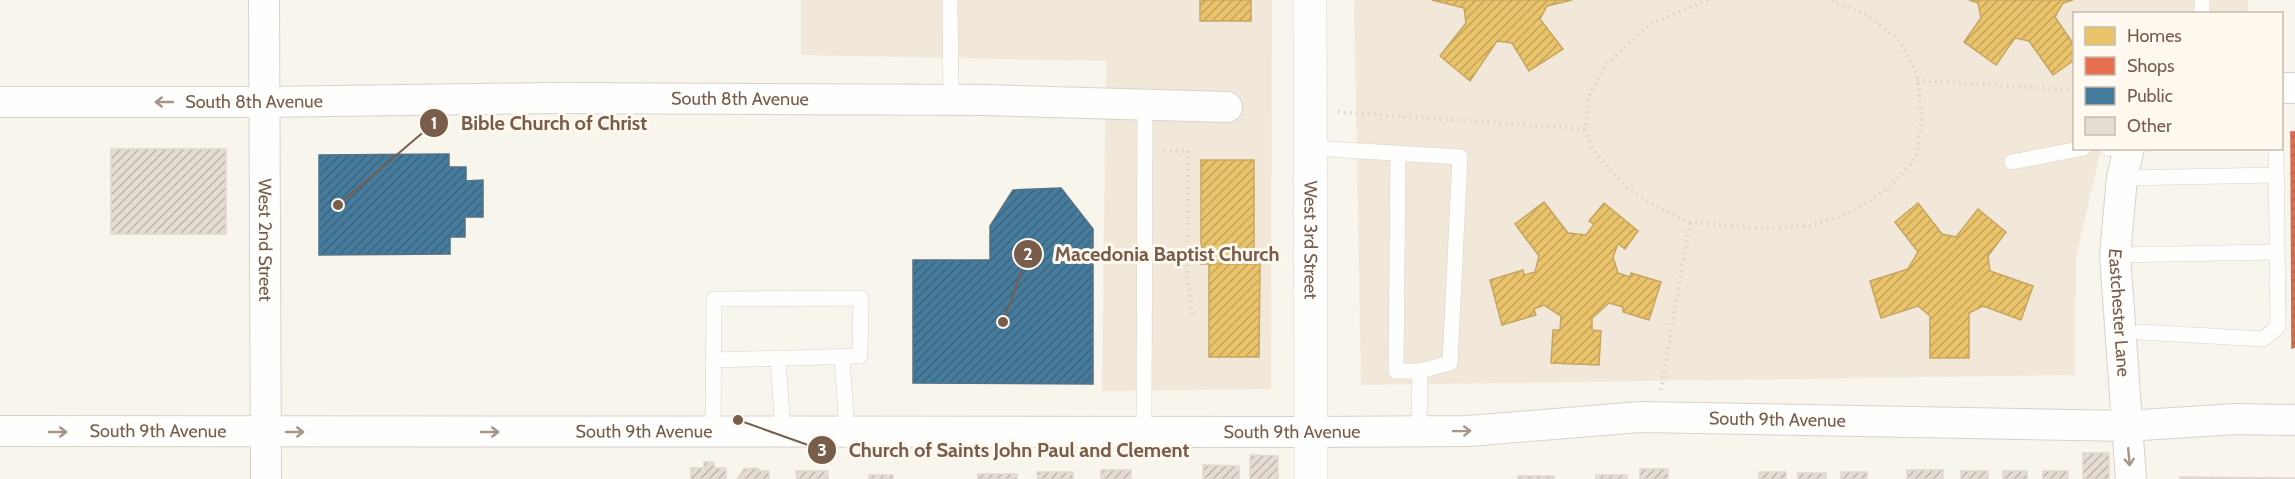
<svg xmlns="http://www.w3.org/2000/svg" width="2295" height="479" viewBox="0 0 2295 479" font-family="Cabin,sans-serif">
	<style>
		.residential { fill: #f1e8da }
		.homes { fill: url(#homes-hatch); stroke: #c7a561; stroke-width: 1.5 }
		.shops { fill: url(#shops-hatch); stroke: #c66a4f; stroke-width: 1.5 }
		.public { fill: url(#public-hatch); stroke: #547284; stroke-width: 1.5 }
		.building { fill: url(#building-hatch); stroke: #e1d8cf; stroke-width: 1.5 }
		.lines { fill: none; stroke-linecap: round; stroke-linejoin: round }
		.service-casing { stroke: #d7d2cb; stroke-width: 16 }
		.minor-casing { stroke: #d7d2cb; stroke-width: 32 }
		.tertiary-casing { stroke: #d7d2cb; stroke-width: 34 }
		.path { stroke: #dbd5ce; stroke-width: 4; stroke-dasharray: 1.5 4.5; stroke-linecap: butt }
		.service { stroke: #fefefc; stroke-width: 15 }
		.minor { stroke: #fefefc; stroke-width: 30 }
		.tertiary { stroke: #fefefc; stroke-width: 33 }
		.oneway { stroke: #a79589 }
		.labels { text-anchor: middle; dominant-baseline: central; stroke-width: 6; stroke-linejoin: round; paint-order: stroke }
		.street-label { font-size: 18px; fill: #785d4b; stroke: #fff9ef }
		.leader { fill: none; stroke: #785d4b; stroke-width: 2 }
		.callout-dot { fill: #785d4b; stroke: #fff9ef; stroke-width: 2 }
		.mark-label { font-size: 18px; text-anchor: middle; font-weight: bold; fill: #fff }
		.callout-label { font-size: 20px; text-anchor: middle; font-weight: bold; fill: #785d4b; stroke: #fff9ef; stroke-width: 6; stroke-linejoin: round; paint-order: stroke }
	</style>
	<defs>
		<pattern id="homes-hatch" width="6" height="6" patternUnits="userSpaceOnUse" patternTransform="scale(1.5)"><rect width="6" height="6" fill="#e9c46a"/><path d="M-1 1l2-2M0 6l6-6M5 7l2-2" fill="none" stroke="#c2a259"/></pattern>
		<pattern id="shops-hatch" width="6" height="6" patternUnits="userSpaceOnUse" patternTransform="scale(1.5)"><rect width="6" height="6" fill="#e76f51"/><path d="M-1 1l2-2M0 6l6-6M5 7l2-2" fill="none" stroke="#c05e45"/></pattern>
		<pattern id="public-hatch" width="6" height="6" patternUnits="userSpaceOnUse" patternTransform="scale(1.5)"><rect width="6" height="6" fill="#457b9d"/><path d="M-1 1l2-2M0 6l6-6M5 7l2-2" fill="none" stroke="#3d637b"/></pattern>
		<pattern id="building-hatch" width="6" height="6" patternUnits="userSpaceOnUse" patternTransform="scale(1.5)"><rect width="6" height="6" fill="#e5ddd4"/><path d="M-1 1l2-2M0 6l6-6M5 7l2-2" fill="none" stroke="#beb6ae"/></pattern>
	</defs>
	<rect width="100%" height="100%" fill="#f8f5ed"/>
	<!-- residential -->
	<path class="residential" d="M801 0H1272L1271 389 1102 391 1106 61 801 55Z
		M1354 0H2248V13L2074 14V148L2101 149 2076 258 2075 375 1361 385Z"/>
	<!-- homes -->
	<path class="homes" d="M1200 0H1251V21H1200Z
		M1432 0H1572L1547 6 1540 19 1563 49 1529 71 1512 43 1497 41 1470 81 1440 56 1466 23 1464 8Z
		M1969 0H2073L2063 3 2055 17 2074 45V60L2053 75 2029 41 2015 38 1996 65 1964 42 1981 18 1978 3Z
		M1201 160H1254V264H1201Z
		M1544 202 1568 233 1586 235 1594 224 1589 221 1604 203 1638 231 1625 249 1618 244 1613 257 1618 273 1630 277 1631 273 1661 282 1649 320 1623 312V307L1609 303 1592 318V330L1601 331 1599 365 1551 363 1553 330H1560L1561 316 1544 305 1534 309 1536 315 1502 325 1490 280 1523 270 1524 275 1535 272 1539 256 1515 224Z
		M1918 203 1942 234 1956 237 1978 209 2006 232 1988 256 1990 271 2033 286 2021 320 1983 306 1969 313V358H1930V316L1918 306 1881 318 1870 281 1908 269 1918 252 1895 222Z
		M1209 264H1260L1259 357H1209Z"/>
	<!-- shops -->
	<path class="shops" d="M2291 132H2295V347L2292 348Z"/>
	<!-- public -->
	<path class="public" d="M449 154V167H466V181L483 180V217H465V237H450V254L319 255V155Z
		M1061 188 1093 229V384L913 383V260H990V226L1013 190Z"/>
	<!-- building -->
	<path class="building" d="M111 149H226V234H111Z
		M2083 453H2109V479H2083Z
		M1250 455 1278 456V479H1250Z
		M704 462H714V468H726V479H691V468H704Z
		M1203 465 1239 466V479H1203Z
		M757 468 761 471H769V479H737L744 469Z
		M1640 469H1668V479H1640Z
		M1101 470H1131V479H1101Z
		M1907 470H1943V479H1907Z
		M796 471H828V479H797Z
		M1961 471H1988V479H1961Z
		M2003 471H2027V479H2003Z
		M2043 471H2068V479H2043Z
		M1037 472H1073V479H1038Z
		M1759 472H1786V479H1759Z
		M1841 472H1867V479H1841Z
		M1798 473H1826V479H1798Z
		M978 474H1017V479H978Z
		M869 475H893V479H869Z
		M1596 475H1627V479H1596Z
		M1518 476H1554V479H1518Z
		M2180 477 2295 478V479H2180Z"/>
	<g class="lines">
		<defs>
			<path id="service" d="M950 0 951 100
				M2202 0V14
				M1311 148 1460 157 1450 363 1420 371
				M2107 148 2129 150
				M1398 153 1396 371H1420L1419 430
				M2012 162 2084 148
				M2122 178 2276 175
				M2115 255 2277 252
				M2140 332 2263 339 2278 327 2276 148
				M842 357 847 432
				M778 359 783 432
				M713 432 714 299 861 298 860 356 713 360
				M1144 432 1145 105"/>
			<g id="minor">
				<path id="s1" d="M264 0 266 479"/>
				<path d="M2282 88H2295"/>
				<path id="s2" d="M0 102H264L554 98 985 100 1227 107"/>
				<path id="s3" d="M2129 148 2122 178 2115 255 2131 479"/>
				<path id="s4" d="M0 431 1311 432 1468 431 1640 417 2126 426 2236 419 2295 420"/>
			</g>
			<g id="tertiary">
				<path id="s5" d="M1310 0 1311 479"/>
			</g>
		</defs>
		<!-- service casing -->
		<use href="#service" class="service-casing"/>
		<!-- minor casing -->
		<use href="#minor" class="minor-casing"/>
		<!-- tertiary casing -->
		<use href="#tertiary" class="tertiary-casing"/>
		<!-- path -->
		<path class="path" d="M1708 0 1650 24 1606 65 1588 98 1586 129 1592 149 1628 189 1661 209 1690 222 1755 228 1810 226 1854 211 1890 187 1916 158 1922 119 1917 75 1900 41 1866 15 1830 0
			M1917 80 2074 90
			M1338 112 1586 129
			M1164 151H1188L1187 276 1193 318
			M1661 390 1690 222"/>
		<!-- service -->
		<use href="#service" class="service"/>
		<!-- minor -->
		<use href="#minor" class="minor"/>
		<!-- tertiary -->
		<use href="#tertiary" class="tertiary"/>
	</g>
	<!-- one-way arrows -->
	<defs><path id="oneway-shaft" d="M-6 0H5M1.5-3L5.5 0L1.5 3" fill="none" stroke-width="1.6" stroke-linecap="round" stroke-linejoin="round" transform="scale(1.5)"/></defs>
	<g class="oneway">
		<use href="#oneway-shaft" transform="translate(164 102) rotate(-180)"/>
		<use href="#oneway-shaft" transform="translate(1462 431) rotate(-1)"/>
		<use href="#oneway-shaft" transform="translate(58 432)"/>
		<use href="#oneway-shaft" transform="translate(295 432)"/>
		<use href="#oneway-shaft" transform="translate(490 432)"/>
		<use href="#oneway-shaft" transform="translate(2129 457) rotate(85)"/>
	</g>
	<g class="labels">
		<!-- street labels -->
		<g class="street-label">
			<text stroke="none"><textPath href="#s2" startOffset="740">South 8th Avenue</textPath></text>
			<text stroke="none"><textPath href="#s2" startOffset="254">South 8th Avenue</textPath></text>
			<text stroke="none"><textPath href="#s5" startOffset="240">West 3rd Street</textPath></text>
			<text stroke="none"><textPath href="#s1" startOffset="240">West 2nd Street</textPath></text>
			<text stroke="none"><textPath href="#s3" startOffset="166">Eastchester Lane</textPath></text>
			<text stroke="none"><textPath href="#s4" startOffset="1778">South 9th Avenue</textPath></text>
			<text stroke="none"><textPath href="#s4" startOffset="1292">South 9th Avenue</textPath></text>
			<text stroke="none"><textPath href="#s4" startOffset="158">South 9th Avenue</textPath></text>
			<text stroke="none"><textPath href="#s4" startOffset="644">South 9th Avenue</textPath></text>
		</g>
	</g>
	<!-- callouts -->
	<path class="leader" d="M338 205L434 123M1003 322L1028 254M738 420L822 450"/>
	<g class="callout-dot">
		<circle cx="338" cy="205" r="6"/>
		<circle cx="1003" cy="322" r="6"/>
		<circle cx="738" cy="420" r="6"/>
		<circle cx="434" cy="123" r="15"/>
		<circle cx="1028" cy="254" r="15"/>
		<circle cx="822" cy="450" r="15"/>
	</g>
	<g class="mark-label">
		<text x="434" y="129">1</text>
		<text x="1028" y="260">2</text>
		<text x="822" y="456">3</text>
	</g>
	<g class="callout-label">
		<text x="554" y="130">Bible Church of Christ</text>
		<text x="1167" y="261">Macedonia Baptist Church</text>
		<text x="1019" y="457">Church of Saints John Paul and Clement</text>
	</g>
	<!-- legend -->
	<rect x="2073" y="12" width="210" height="138" fill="#fff9ef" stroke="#c9bbad" stroke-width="1.5"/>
	<rect x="2085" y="27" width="30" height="18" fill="#e9c46a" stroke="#c9bbad" stroke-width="1.5"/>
	<text x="2127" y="42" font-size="18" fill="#785d4b">Homes</text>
	<rect x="2085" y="57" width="30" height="18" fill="#e76f51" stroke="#c9bbad" stroke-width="1.5"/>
	<text x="2127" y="72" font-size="18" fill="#785d4b">Shops</text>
	<rect x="2085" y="87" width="30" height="18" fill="#457b9d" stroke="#c9bbad" stroke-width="1.5"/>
	<text x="2127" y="102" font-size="18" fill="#785d4b">Public</text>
	<rect x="2085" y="117" width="30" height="18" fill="#e5ddd4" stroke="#c9bbad" stroke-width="1.5"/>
	<text x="2127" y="132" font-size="18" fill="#785d4b">Other</text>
</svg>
